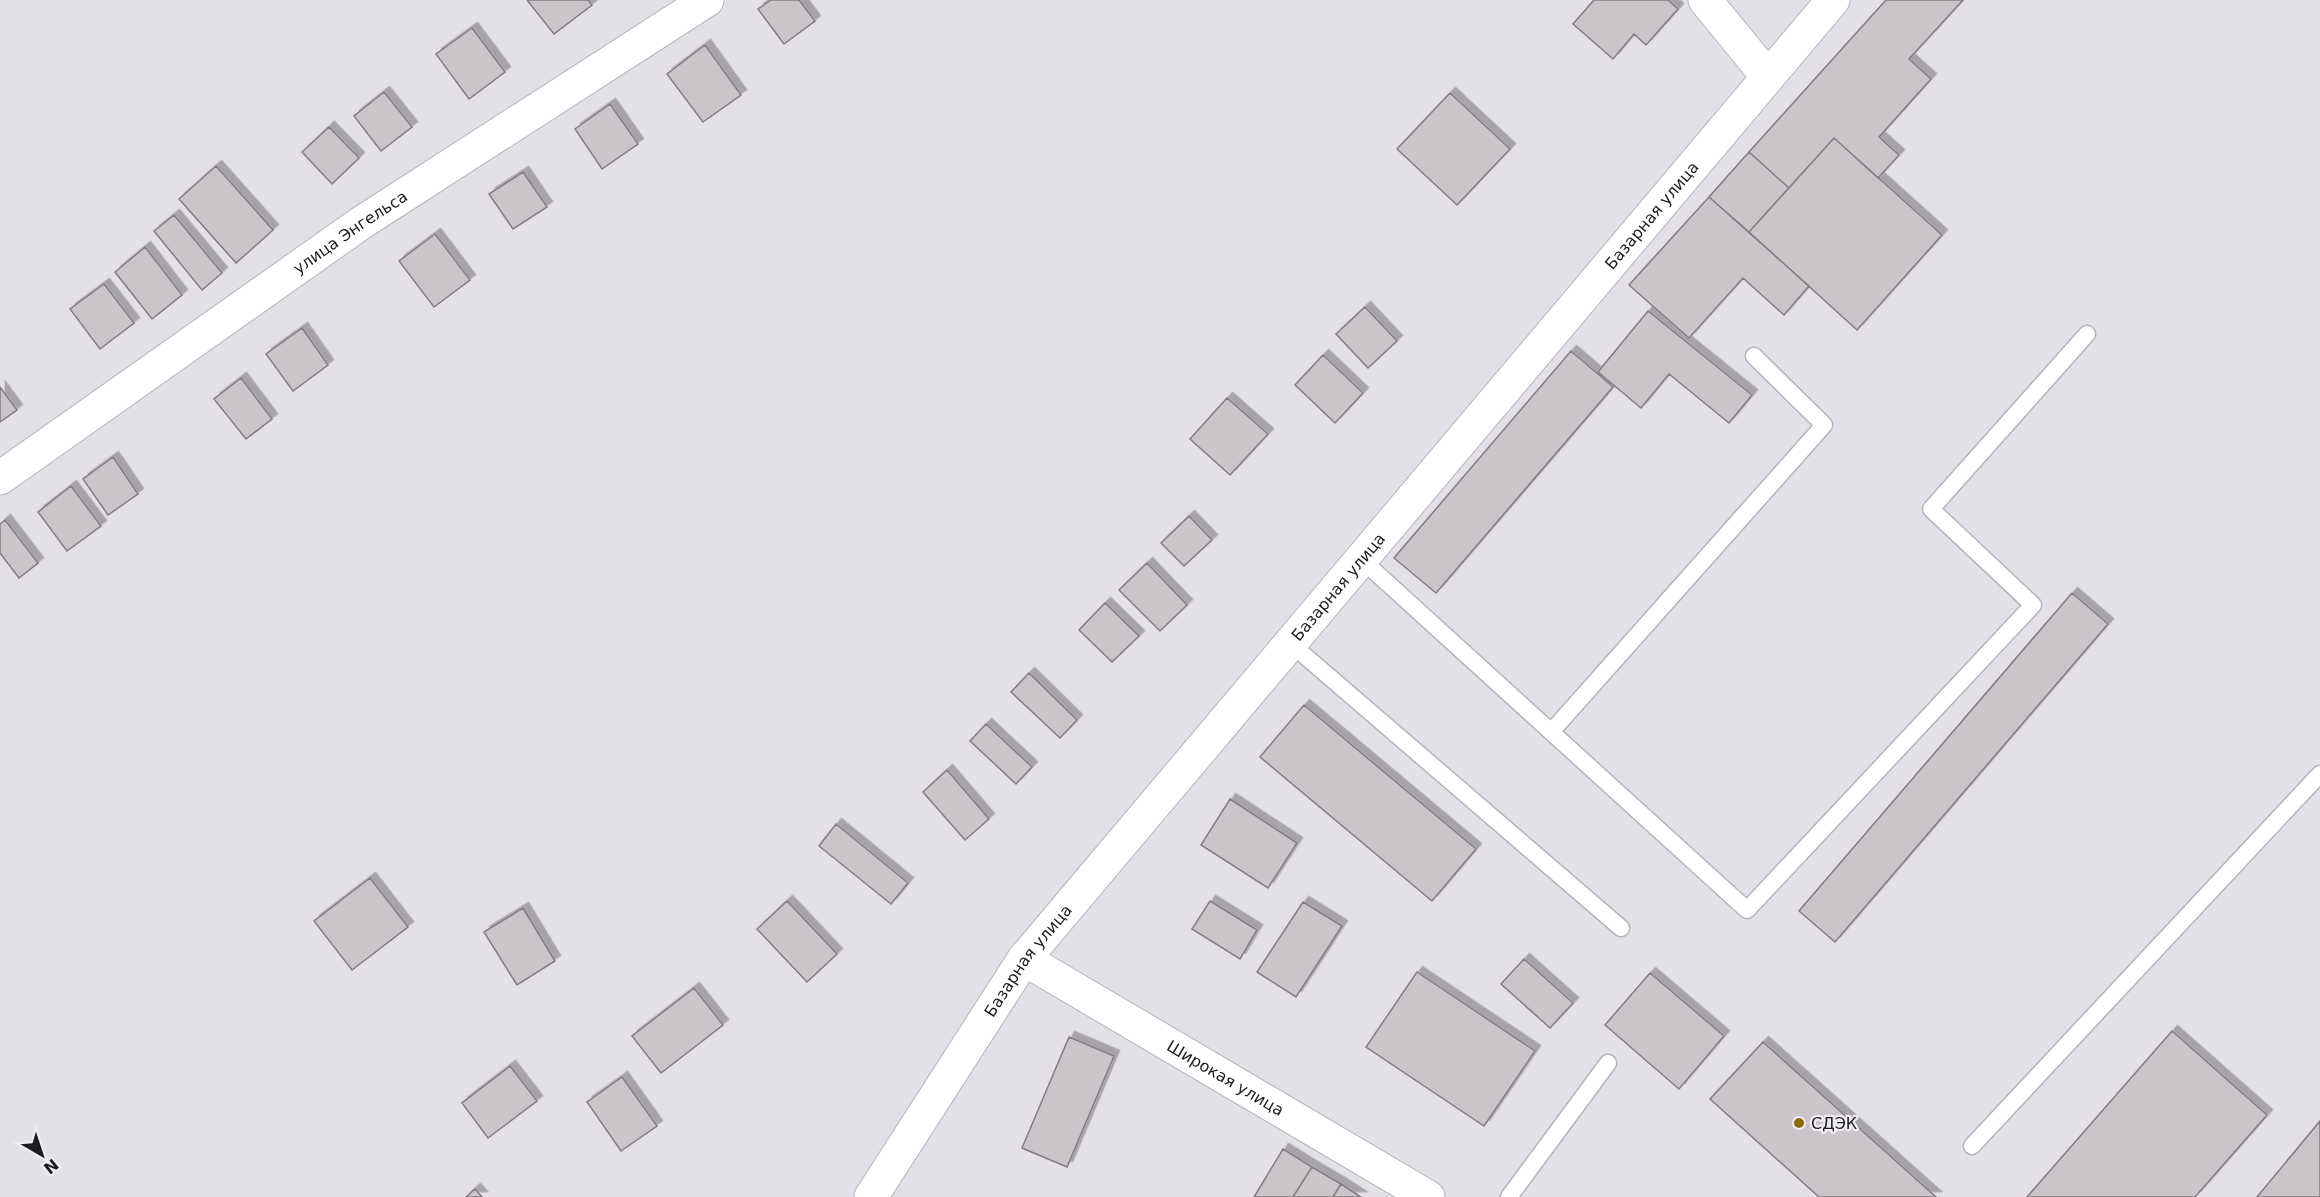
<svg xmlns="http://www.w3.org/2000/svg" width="2320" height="1197" viewBox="0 0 2320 1197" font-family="'DejaVu Sans',sans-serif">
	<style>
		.building { fill: #cbc5ca; stroke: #827d81; stroke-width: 1.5; filter: url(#shadow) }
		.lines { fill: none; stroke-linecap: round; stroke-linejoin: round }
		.lane-casing { stroke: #b6b3ba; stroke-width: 19 }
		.street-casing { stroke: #b6b3ba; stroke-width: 35 }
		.secondary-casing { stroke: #b6b3ba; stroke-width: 35 }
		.lane { stroke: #fff; stroke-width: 16 }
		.street { stroke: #fff; stroke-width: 33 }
		.secondary { stroke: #fff; stroke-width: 33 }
		.poi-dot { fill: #896d0c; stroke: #f0edf4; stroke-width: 2 }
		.labels { text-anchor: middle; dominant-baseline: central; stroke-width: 4.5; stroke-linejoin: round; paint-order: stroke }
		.street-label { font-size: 16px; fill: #1c1b1d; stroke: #f0edf4 }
		.poi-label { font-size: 16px; fill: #1c1b1d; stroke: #f0edf4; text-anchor: start }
	</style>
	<defs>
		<filter id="shadow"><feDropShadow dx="5.5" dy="-5.5" stdDeviation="0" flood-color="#0004"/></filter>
	</defs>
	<rect width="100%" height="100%" fill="#e3e0e7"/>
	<!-- building -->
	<path class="building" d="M527 0H588L592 5 554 34Z
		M771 0H799L815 21 784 44 758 9Z
		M1594 0H1668L1678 9 1646 45 1634 34 1613 59 1573 24Z
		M1886 0H1963L1909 59 1931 79 1879 137 1899 155 1878 178 1834 138 1789 188 1749 152Z
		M472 28 505 72 469 99 436 54Z
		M705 45 741 95 703 122 667 74Z
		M384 92 412 127 381 151 354 116Z
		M1450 93 1510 149 1457 205 1397 149Z
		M610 104 638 144 602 169 575 129Z
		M329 127 359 158 332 184 302 152Z
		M1834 138 1942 235 1857 330 1749 232Z
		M1749 152 1789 188 1749 232 1709 197Z
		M216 166 273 230 236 263 179 199Z
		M523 172 547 207 513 229 489 194Z
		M1709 197 1809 286 1784 315 1743 278 1689 338 1629 285Z
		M174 215 222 273 202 290 154 231Z
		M435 234 470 280 434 307 399 261Z
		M145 247 182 295 152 319 115 272Z
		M104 284 134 323 100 349 70 309Z
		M1365 307 1397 341 1368 368 1336 334Z
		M1648 311 1752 395 1729 423 1669 374 1641 408 1598 372Z
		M302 328 328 365 293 391 266 354Z
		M1571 351 1613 387 1436 593 1394 558Z
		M1323 355 1363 393 1335 423 1295 385Z
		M241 378 272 419 246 439 214 399Z
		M0 387 17 410 0 422Z
		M1227 398 1268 434 1230 475 1190 439Z
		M113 457 138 494 108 515 83 479Z
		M71 486 101 526 67 551 38 512Z
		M1189 516 1212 540 1184 566 1161 543Z
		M5 520 38 563 19 578 0 553V524Z
		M1147 563 1187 605 1160 631 1119 590Z
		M2072 593 2108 624 1835 942 1799 911Z
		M1105 603 1139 636 1112 662 1079 630Z
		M1029 673 1077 720 1060 738 1011 692Z
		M1304 705 1476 849 1432 901 1260 757Z
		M986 724 1032 767 1016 784 970 741Z
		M947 770 989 819 965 840 923 792Z
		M1230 799 1297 843 1268 888 1201 845Z
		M836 824 908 883 891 904 819 846Z
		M370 878 408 927 352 970 314 921Z
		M787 901 837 954 807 982 757 929Z
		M1210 901 1257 930 1240 959 1192 929Z
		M1303 902 1342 926 1296 997 1257 972Z
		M523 908 555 961 517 985 484 932Z
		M1524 959 1573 1003 1550 1028 1501 984Z
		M1417 972 1535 1051 1484 1126 1366 1047Z
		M1650 973 1724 1036 1679 1089 1605 1025Z
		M694 988 723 1025 661 1073 632 1036Z
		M2172 1031 2267 1115 2195 1197H2027Z
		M1069 1037 1114 1056 1067 1167 1022 1148Z
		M1763 1042 1936 1197H1819L1710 1099Z
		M510 1066 537 1101 488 1138 462 1103Z
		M622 1077 657 1126 621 1151 587 1102Z
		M2320 1121V1197H2257Z
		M1283 1149 1312 1167 1293 1197H1254Z
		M1312 1167 1341 1184 1333 1197H1293Z
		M1341 1184 1361 1197H1333Z
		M475 1189 482 1197H466Z"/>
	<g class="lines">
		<defs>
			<path id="lane" d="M1361 559 1747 910 2033 605 1931 509 2087 334
				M1290 643 1621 928
				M1551 732 1824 425 1754 356
				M1972 1146 2320 774
				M1509 1197 1608 1063"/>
			<g id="street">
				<path d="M1705 0 1768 77"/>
				<path id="s1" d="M0 478 361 223 707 0"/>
			</g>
			<g id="secondary">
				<path id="s2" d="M1024 959 1428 1197"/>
				<path id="s3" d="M871 1197 1024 959 1833 0"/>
			</g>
		</defs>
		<!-- lane casing -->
		<use href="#lane" class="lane-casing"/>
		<!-- street casing -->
		<use href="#street" class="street-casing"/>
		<!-- secondary casing -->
		<use href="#secondary" class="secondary-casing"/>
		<!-- lane -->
		<use href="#lane" class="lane"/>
		<!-- street -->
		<use href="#street" class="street"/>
		<!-- secondary -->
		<use href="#secondary" class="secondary"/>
	</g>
	<!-- markers -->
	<circle class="poi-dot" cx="1799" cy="1123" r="6"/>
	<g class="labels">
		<!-- street labels -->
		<g class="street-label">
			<text stroke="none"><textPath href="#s3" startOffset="1256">Базарная улица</textPath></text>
			<text stroke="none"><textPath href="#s1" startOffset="428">улица Энгельса</textPath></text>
			<text stroke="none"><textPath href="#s3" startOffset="770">Базарная улица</textPath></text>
			<text stroke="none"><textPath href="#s3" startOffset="284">Базарная улица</textPath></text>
			<text stroke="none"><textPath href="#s2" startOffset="234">Широкая улица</textPath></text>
		</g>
		<!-- poi labels -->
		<g class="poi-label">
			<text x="1811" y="1123">СДЭК</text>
		</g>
	</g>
	<!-- north arrow -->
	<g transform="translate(42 1155) rotate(141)" stroke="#f0edf4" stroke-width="4.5" paint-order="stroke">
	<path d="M0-4.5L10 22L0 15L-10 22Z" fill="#1c1b1d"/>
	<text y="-9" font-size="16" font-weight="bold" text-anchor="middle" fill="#1c1b1d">N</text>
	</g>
</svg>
